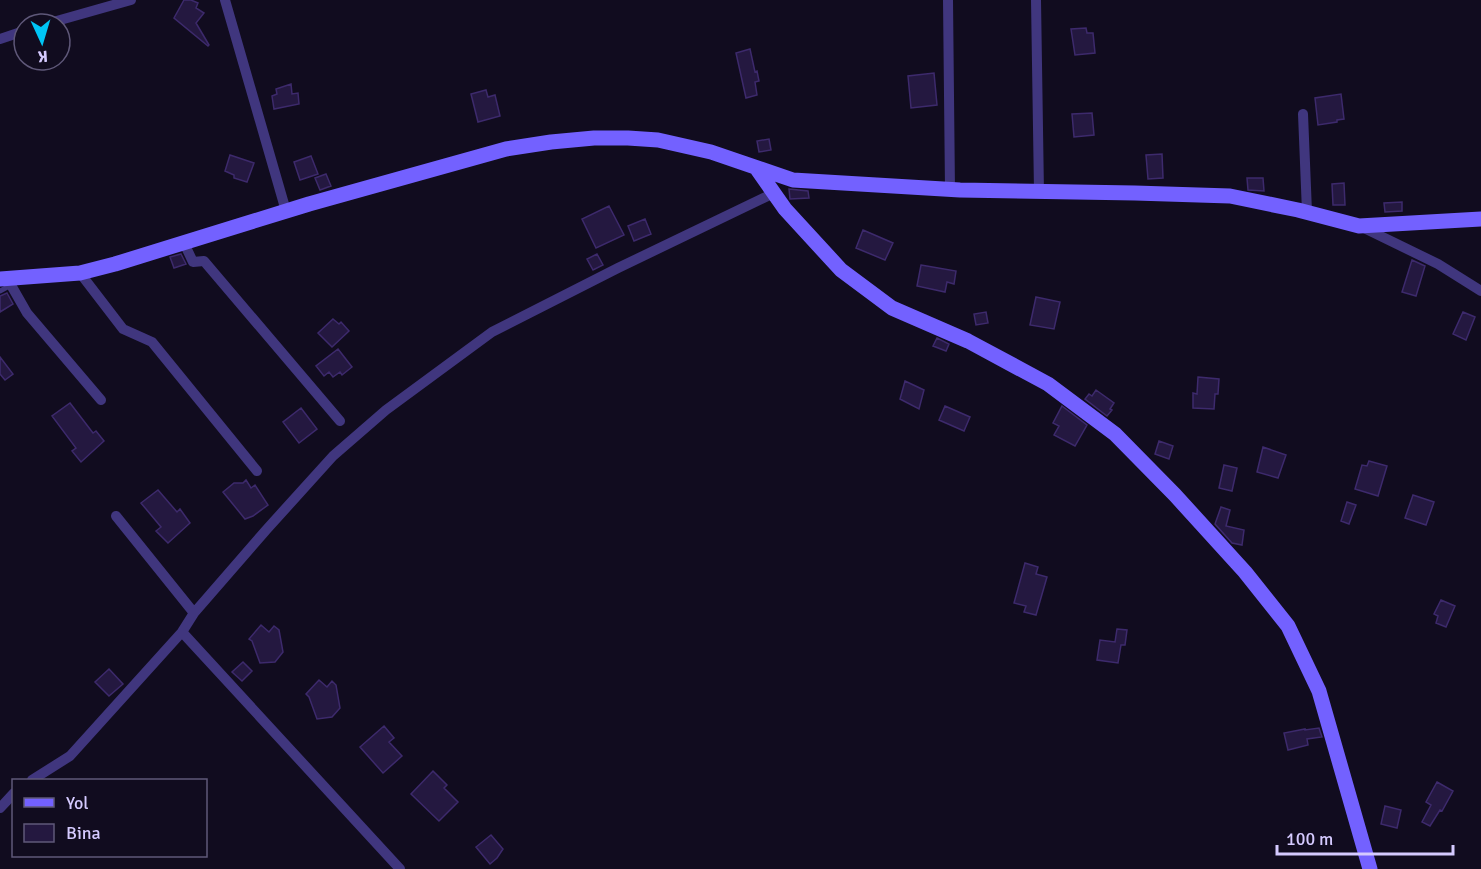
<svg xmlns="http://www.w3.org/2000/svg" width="1481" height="869" viewBox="0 0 1481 869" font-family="Signika,sans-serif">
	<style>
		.building { fill: #241840; stroke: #3d2a6c; stroke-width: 1.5 }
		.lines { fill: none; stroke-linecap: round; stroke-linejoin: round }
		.lane { stroke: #40367e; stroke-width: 5 }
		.street { stroke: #40367e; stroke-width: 10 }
		.secondary { stroke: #7361ff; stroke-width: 15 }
	</style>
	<rect width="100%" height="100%" fill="#110c1f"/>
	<!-- building -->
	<path class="building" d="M184 0H191L198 3 196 8 204 13 196 23 209 45 208 46 174 18Z
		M1086 28 1087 33H1093L1095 53 1075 55 1071 29Z
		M750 49 755 72 757 71 759 81 755 82 757 95 746 98 736 53Z
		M934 73 937 105 911 108 908 76Z
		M291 84 292 94 298 93 299 104 274 109 272 96 277 94 276 89Z
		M486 90 488 97 495 95 500 116 478 122 471 94Z
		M1341 94 1344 119 1337 120V122L1318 125 1315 98Z
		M1092 113 1094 135 1074 137 1072 114Z
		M769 139 771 150 759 152 757 141Z
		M1162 154 1163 178 1148 179 1146 155Z
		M230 155 254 163 247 182 234 178V175L225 171Z
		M311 156 318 174 300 180 294 162Z
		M326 174 331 186 320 190 315 178Z
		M1247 178H1263L1264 191 1248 190Z
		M1344 183 1345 205H1333L1332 184Z
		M789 189 808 191 809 198 790 199Z
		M1402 202V211L1385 212 1384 203Z
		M609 206 624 235 596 248 582 219Z
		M645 219 651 234 634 241 628 226Z
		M863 230 893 243 885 260 856 248Z
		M181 254 186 264 174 268 170 257Z
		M597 254 603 265 593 270 587 259Z
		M1412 260 1425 266 1416 296 1402 292Z
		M921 265 956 271 954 284 947 282 945 292 917 286Z
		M7 293 13 304 0 312V296Z
		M1036 297 1060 302 1054 329 1030 325Z
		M986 312 988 323 976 325 974 314Z
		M1463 312 1475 317 1466 340 1453 334Z
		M333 319 339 324 341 322 349 331 332 347 318 333Z
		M937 338 949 344 946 351 933 346Z
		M338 349 352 367 342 375 340 372 333 377 329 372 324 376 316 366Z
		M0 357 13 374 5 380 0 374Z
		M1198 377 1219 379 1218 394H1215L1214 409 1193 408V393L1197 394Z
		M905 381 924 390 919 409 900 399Z
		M1096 390 1114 403 1110 409 1112 410 1107 416 1085 399 1089 394 1092 396Z
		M70 403 93 433 96 431 104 441 81 462 72 451 76 448 52 416Z
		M945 406 970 417 964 431 939 420Z
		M1062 406 1087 425 1075 446 1054 435 1059 426 1053 423Z
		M301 408 317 429 299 443 283 422Z
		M1159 441 1173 446 1169 459 1155 454Z
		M1263 447 1286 455 1278 478 1257 472Z
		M1369 461 1387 466 1378 496 1355 489 1362 465 1367 466Z
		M1224 465 1237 468 1232 491 1219 488Z
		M246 480 251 488 255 485 268 505 253 516 245 519 223 492 234 483H243Z
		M158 490 177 512 180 509 190 523 168 543 156 531 161 527 141 503Z
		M1413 495 1434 502 1426 525 1405 518Z
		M1347 502 1356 505 1349 524 1341 521Z
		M1221 507 1230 510 1226 526 1244 530 1242 545 1232 543 1215 524Z
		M1025 563 1038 567 1036 574 1047 577 1036 615 1024 612 1026 606 1014 603Z
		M1441 600 1455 606 1446 627 1436 623 1438 616 1434 614Z
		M261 625 269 632 274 626 279 630 283 652 275 662 260 663 252 641 249 639Z
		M1117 629 1127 630 1125 645H1121L1118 663 1097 660 1100 640 1115 642Z
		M243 662 252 671 242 681 232 672Z
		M109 669 123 684 109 696 95 682Z
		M319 680 327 687 332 681 336 685 340 708 332 717 317 719 309 697 306 694Z
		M384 726 394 738 389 742 402 756 383 773 360 747Z
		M1319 728 1322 737 1307 739 1308 745 1288 750 1284 733 1305 729V730Z
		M433 771 447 785 444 788 458 802 439 821 411 794Z
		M1437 782 1453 791 1442 811 1440 810 1430 826 1422 822 1431 805 1426 802Z
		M1385 806 1401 810 1397 828 1381 824Z
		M491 835 503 849 497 858 490 864 476 847Z"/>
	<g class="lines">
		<!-- lane -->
		<path class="lane" d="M0 291 11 285"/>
		<!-- street -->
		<path class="street" d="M225 0 286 211
			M948 0 950 190
			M1036 0 1039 192
			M46 24 131 0
			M0 39 24 31
			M1303 114 1307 212
			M1362 227 1438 264 1481 291
			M184 243 193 262 204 261 340 421
			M80 273 123 329 152 342 257 471
			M7 278 27 313 101 400
			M116 516 194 613
			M182 632 400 869
			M32 780 70 756 182 632 194 613 267 529 333 456 386 410 492 332 618 268 774 193
			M0 808 14 793"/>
		<!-- secondary -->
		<path class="secondary" d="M757 169 785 209 841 270 892 308 968 341 1048 384 1115 434 1175 495 1245 572 1288 626 1319 691 1370 869
			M0 279 80 273 115 264 309 204 506 149 551 142 594 138H628L658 140 711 152 793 180 960 190 1135 193 1230 196 1298 210 1359 226 1481 219"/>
	</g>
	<!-- legend -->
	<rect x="12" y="779" width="195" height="78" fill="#110c1f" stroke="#5f5879" stroke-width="1.5"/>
	<rect x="24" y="798" width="30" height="9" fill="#7361ff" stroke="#5f5879" stroke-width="1.5"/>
	<text x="66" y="809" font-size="18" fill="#d5caff">Yol</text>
	<rect x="24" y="824" width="30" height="18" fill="#241840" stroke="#5f5879" stroke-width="1.5"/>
	<text x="66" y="839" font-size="18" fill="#d5caff">Bina</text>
	<!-- north arrow -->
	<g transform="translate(42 42) rotate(176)"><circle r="28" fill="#110c1f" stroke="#5f5879" stroke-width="1.5"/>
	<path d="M0-4.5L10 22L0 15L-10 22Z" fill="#00c5f5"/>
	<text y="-9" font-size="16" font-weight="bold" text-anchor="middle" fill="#d5caff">K</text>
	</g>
	<!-- scale -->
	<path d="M1277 845v9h176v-9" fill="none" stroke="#d5caff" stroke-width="3"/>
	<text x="1286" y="845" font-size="18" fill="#d5caff" stroke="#110c1f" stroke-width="4.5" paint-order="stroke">100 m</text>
</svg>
